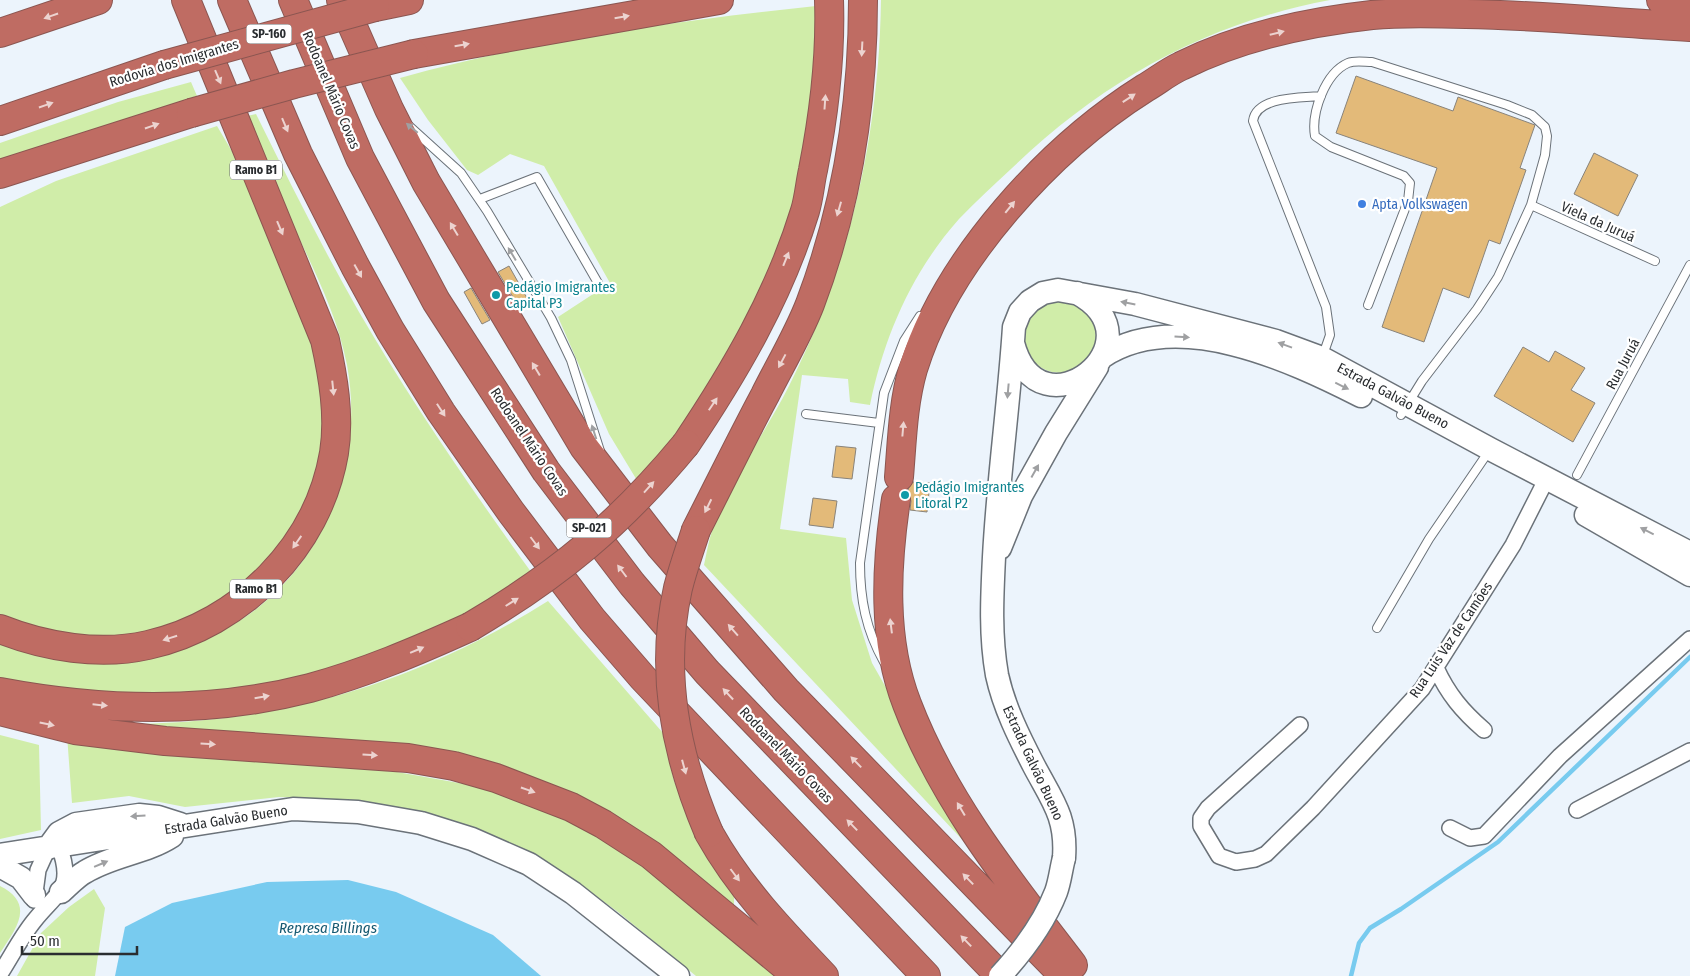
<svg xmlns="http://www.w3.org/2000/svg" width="1690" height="976" viewBox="0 0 1690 976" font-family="'Fira Sans Condensed',sans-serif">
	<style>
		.green { fill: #d0eda9 }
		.water { fill: #78cbef }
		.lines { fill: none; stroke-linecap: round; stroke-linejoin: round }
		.stream { stroke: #78cbef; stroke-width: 4.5 }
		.building { fill: #e3ba79; stroke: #88837b }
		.service-casing { stroke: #6b7279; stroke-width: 10 }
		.minor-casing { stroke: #6b7279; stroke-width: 18 }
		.secondary-casing { stroke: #6b7279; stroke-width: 25 }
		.motorway-casing { stroke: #8b5651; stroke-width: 30 }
		.service { stroke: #fff; stroke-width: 8 }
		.minor { stroke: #fff; stroke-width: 15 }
		.secondary { stroke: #fff; stroke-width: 22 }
		.motorway { stroke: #bf6c63; stroke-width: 28 }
		.secondary-bridge-casing { stroke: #6b7279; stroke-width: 25; stroke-linecap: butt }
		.motorway-bridge-casing { stroke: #8b5651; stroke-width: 30; stroke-linecap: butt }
		.secondary-bridge { stroke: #fff; stroke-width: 22 }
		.motorway-bridge { stroke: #bf6c63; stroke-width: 28 }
		.oneway { fill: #ecd3d0 }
		.oneway2 { fill: #9fa0a2 }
		.shop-dot { fill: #3f7fe0; stroke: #fff; stroke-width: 2 }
		.culture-dot { fill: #0f9aa8; stroke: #fff; stroke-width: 2 }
		.labels { text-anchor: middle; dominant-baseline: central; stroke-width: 4.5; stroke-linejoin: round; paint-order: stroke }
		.shield { fill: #fff; stroke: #6a6c6e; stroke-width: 1 }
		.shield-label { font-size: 12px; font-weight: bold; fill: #2a2d30 }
		.street-label { font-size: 14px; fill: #2a2d30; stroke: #fff }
		.shop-label { font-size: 14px; fill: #366cbe; stroke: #fff; text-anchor: start }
		.culture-label { font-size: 14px; fill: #0d838f; stroke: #fff; text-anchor: start }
		.water-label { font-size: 15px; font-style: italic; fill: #165971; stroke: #fff }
	</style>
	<rect width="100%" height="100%" fill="#ecf4fc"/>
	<!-- green -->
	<path class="green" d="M881 0H1330C1204 24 1103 81 1011 169 993 186 975 202 959 219 912 272 884 336 870 405L850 402 848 379 802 375 780 529 846 538 852 600 872 663 988 867 704 565C707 552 709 538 714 525 733 476 765 433 789 386 850 265 879 135 881 0Z
		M816 6 813 116 795 207 757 304 677 439 638 482 609 434 558 317 610 283 544 166 510 154 478 175 467 170 428 120 400 78C536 40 676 21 816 6Z
		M191 82 197 96 0 162V143L118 102Z
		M256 114C289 181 322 247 359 312 412 403 472 490 534 576L481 610 343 671 183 699 0 683V639C32 644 65 649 97 653 110 655 125 659 138 659 159 658 181 649 200 641 309 598 368 479 347 365 338 319 318 278 298 236 280 196 261 157 243 117Z
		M217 126 246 175 325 360 321 487 268 574 162 634 83 642 0 619V207L56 181Z
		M1024 337a36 36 0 1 1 72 0a36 36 0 1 1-72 0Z
		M548 601 663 733 674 781 694 829 741 896 734 897V907L619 823 346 748 137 724C289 721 419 682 548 601Z
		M0 735 39 745 41 830 0 839Z
		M67 735 308 764 397 772 470 785 507 796 576 824 638 859 781 976H696L618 912 568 876 349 800 279 797 185 807 129 796 72 803Z
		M0 886C36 904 16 929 0 953Z
		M94 889 105 908 95 976H17L41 933 69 907Z"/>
	<!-- water -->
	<path class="water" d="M348 880 396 892 493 935 541 976H115L125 927 172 903 267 882Z"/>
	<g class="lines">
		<!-- stream -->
		<path class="stream" d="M1351 976 1359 943 1370 928 1401 909 1498 842 1690 657"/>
	</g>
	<!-- building -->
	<path class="building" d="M1356 76 1453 111 1458 97 1535 125 1520 168 1526 170 1500 244 1489 240 1469 298 1443 288 1424 342 1382 327 1437 168 1336 133Z
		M1594 153 1638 175 1618 216 1574 194Z
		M509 266 527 298 517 304 498 272Z
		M471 288 490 320 482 324 464 292Z
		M1523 347 1549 362 1555 351 1585 368 1571 390 1595 403 1573 442 1494 396Z
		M836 446 856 448 852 479 832 477Z
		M913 482 930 483 927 512 910 510 911 501 908 489Z
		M813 498 837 501 833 528 809 525Z"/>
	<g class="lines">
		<defs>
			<path id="service" d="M1321 96C1301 98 1256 96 1253 121L1326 307 1330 335 1323 355
				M408 125 461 173 487 211 551 318 571 360 600 451
				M480 199 537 177 598 283
				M1531 205 1655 261
				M1368 305 1408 201 1410 183 1404 176 1331 147 1315 136C1311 113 1325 73 1348 63 1355 60 1365 62 1372 62L1507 105 1532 115 1545 127 1547 136 1545 155 1531 205 1498 277 1477 309 1422 381 1401 415
				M806 414 879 423
				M1577 475 1690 265
				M1377 628 1429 539 1489 451
				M884 662C866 630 860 599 860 563L884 393 904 341 920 316"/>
			<path id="minor" d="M1436 668C1448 694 1462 711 1484 730
				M1300 725 1208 808 1201 818V826L1219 856 1236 862 1255 859 1266 854 1313 808 1422 689 1513 545 1547 478
				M1577 810 1690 751
				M1450 828 1470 838 1484 836 1560 756 1690 639
				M34 900 38 870 48 848
				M0 974C11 957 21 937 34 921 57 892 75 889 59 846"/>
			<path id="secondary" d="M1013 343C1039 442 1165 341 1077 293
				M1102 357C1177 307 1290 360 1361 396
				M1586 515 1690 575
				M1000 548 1021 496 1056 433 1097 367
				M48 848 59 833 76 824 139 815 158 817 180 824
				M0 855 293 809 358 812 421 823 472 839 529 864 573 893 678 976
				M1064 858C1067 817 1052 800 1034 766 1019 737 1004 707 997 675 990 636 992 597 994 557 998 480 1009 404 1014 327L1020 312 1030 301 1043 293 1058 290 1135 304 1276 341 1322 358 1490 449 1690 553
				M0 866 21 878 34 895
				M61 892C69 885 76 877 85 872 113 855 146 853 172 836"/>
			<path id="motorway" d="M232 0 298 154 355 266 390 330 441 412 511 512 592 619 643 678 926 976
				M293 0 360 158 436 301 546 471 632 584 707 672 1000 976
				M341 0 389 109 426 182 584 447 660 546 786 690 1064 976
				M1661 0 1690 4
				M375 7 409 0
				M0 33 98 0
				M414 54 719 0
				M0 121 164 65
				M0 174 191 113
				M686 444C735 371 779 296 805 211 809 198 810 183 813 170 824 114 831 58 829 0
				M899 477C902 441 903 403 913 369 947 259 1050 148 1145 88 1157 81 1168 72 1181 66 1239 37 1308 22 1372 15 1403 12 1435 13 1466 14 1541 15 1615 23 1690 27
				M896 499C886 566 882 640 907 704 944 801 1011 884 1073 965
				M696 530C719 485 741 440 765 395 780 365 798 335 810 304 847 206 863 104 863 0
				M0 629C45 647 100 656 148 645 241 624 318 547 334 453 340 416 333 376 325 340L186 0
				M0 692C101 711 209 714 310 688 365 673 417 651 470 627
				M0 711 75 730 165 741 408 758 454 766 496 778 571 807 603 824 651 855 797 976
				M709 833C739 887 781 931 824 976"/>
		</defs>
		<!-- service casing -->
		<use href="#service" class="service-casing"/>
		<!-- minor casing -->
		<use href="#minor" class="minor-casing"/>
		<!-- secondary casing -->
		<use href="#secondary" class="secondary-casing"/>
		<!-- motorway casing -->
		<use href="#motorway" class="motorway-casing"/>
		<!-- service -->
		<use href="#service" class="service"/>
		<!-- minor -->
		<use href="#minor" class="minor"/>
		<!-- secondary -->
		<use href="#secondary" class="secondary"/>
		<!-- motorway -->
		<use href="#motorway" class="motorway"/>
		<defs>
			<path id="secondary-bridge" d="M1000 976C1022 952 1044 923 1056 892 1060 881 1061 869 1064 858"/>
			<path id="motorway-bridge" d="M164 65 375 7
				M191 113 294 84 414 54
				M696 530C690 549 683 568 678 588 659 672 676 756 709 833
				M470 627C558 575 620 524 686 444"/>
		</defs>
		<!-- secondary-bridge casing -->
		<use href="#secondary-bridge" class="secondary-bridge-casing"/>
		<!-- motorway-bridge casing -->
		<use href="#motorway-bridge" class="motorway-bridge-casing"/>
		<!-- secondary-bridge -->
		<use href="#secondary-bridge" class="secondary-bridge"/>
		<!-- motorway-bridge -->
		<use href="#motorway-bridge" class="motorway-bridge"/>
	</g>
	<!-- one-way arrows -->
	<defs><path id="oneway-solid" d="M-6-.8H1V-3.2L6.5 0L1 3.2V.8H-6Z" transform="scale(1.25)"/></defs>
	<g class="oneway">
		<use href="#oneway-solid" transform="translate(51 16) rotate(161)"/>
		<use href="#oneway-solid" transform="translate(622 17) rotate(-10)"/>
		<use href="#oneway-solid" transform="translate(1277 33) rotate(-14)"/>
		<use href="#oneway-solid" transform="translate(462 45) rotate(-10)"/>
		<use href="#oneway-solid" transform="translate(862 49) rotate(93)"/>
		<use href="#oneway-solid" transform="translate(218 77) rotate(67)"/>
		<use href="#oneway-solid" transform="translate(1129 98) rotate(-33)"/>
		<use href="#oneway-solid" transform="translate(825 102) rotate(-86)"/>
		<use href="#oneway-solid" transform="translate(46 105) rotate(-19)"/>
		<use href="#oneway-solid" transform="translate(285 125) rotate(67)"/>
		<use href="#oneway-solid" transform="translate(152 126) rotate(-19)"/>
		<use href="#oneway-solid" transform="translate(1010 207) rotate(-51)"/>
		<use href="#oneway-solid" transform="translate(839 209) rotate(106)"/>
		<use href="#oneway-solid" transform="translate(280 228) rotate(67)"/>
		<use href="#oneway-solid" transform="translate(454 229) rotate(-121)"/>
		<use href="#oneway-solid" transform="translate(786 259) rotate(-68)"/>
		<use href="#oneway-solid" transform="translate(358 271) rotate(61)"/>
		<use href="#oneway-solid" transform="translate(782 361) rotate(118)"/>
		<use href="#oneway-solid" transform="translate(536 369) rotate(-121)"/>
		<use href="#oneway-solid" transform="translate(333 388) rotate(84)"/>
		<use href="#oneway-solid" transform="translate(713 404) rotate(-56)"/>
		<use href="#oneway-solid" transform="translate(441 410) rotate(57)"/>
		<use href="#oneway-solid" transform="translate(903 429) rotate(-85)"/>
		<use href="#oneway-solid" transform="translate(649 487) rotate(-48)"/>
		<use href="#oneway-solid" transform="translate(708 506) rotate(116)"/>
		<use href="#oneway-solid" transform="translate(297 542) rotate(125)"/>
		<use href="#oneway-solid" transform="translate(535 543) rotate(53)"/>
		<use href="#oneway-solid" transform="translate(622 571) rotate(-127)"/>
		<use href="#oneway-solid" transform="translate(512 602) rotate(-32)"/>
		<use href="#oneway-solid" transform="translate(891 626) rotate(-97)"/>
		<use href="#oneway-solid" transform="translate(733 630) rotate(-131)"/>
		<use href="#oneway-solid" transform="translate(170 638) rotate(162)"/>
		<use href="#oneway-solid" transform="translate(417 650) rotate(-23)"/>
		<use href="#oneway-solid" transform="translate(728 694) rotate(-133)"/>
		<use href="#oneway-solid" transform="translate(262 697) rotate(-10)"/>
		<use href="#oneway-solid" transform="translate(100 705) rotate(6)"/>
		<use href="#oneway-solid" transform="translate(47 724) rotate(12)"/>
		<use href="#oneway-solid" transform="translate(208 744) rotate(4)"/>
		<use href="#oneway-solid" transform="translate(370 755) rotate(4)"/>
		<use href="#oneway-solid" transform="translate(856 762) rotate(-134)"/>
		<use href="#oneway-solid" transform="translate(684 767) rotate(75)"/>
		<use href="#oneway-solid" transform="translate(528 790) rotate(19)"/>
		<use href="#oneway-solid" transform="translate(961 809) rotate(-121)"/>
		<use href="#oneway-solid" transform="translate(852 825) rotate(-134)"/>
		<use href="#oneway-solid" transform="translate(735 875) rotate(53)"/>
		<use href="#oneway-solid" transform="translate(968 879) rotate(-134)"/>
		<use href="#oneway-solid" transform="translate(966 941) rotate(-134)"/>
	</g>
	<g class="oneway2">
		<use href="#oneway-solid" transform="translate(412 128) rotate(-140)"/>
		<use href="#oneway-solid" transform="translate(512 254) rotate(-121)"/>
		<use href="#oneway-solid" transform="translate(1128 303) rotate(-169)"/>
		<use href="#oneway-solid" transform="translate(1182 337) rotate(4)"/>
		<use href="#oneway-solid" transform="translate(1285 345) rotate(-160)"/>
		<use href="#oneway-solid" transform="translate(1342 386) rotate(26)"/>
		<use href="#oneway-solid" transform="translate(1008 391) rotate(95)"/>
		<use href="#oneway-solid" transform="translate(594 432) rotate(-108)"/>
		<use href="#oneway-solid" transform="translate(1035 471) rotate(-61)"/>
		<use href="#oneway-solid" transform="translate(1647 531) rotate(-153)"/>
		<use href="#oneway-solid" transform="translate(138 816) rotate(177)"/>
		<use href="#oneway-solid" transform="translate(101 864) rotate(-23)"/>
	</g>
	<!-- markers -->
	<circle class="shop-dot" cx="1362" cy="204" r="5"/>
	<g class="culture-dot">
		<circle cx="496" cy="295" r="5"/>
		<circle cx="905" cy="495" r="5"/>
	</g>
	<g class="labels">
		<!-- shield labels -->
		<g class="shield">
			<rect x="246.5" y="24.5" width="45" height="19" rx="4"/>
			<rect x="230" y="160.5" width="52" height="19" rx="4"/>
			<rect x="566.5" y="518.5" width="45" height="19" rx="4"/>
			<rect x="230" y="579.5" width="52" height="19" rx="4"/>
		</g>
		<g class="shield-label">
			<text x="269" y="34">SP-160</text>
			<text x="256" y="170">Ramo B1</text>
			<text x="589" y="528">SP-021</text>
			<text x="256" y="589">Ramo B1</text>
		</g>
		<!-- street labels -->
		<g class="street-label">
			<text transform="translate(174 63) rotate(-17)">Rodovia dos Imigrantes</text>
			<text transform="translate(331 90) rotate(67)">Rodoanel Mário Covas</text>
			<text transform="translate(1598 222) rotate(24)">Viela da Juruá</text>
			<text transform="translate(1623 364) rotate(-62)">Rua Juruá</text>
			<text transform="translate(1393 396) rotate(28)">Estrada Galvão Bueno</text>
			<text transform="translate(529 442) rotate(56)">Rodoanel Mário Covas</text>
			<text transform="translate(1451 640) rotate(-56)">Rua Luis Vaz de Camões</text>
			<text transform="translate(786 755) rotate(46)">Rodoanel Mário Covas</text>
			<text transform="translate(1033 763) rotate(65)">Estrada Galvão Bueno</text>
			<text transform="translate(226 820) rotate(-9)">Estrada Galvão Bueno</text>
		</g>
		<!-- shop labels -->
		<g class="shop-label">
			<text x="1372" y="204">Apta Volkswagen</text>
		</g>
		<!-- culture labels -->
		<g class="culture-label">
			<text x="506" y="287">Pedágio Imigrantes<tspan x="506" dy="16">Capital P3</tspan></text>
			<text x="915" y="487">Pedágio Imigrantes<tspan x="915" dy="16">Litoral P2</tspan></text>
		</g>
		<!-- water labels -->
		<g class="water-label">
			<text x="328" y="928">Represa Billings</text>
		</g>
	</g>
	<!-- scale -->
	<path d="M22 946v8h115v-8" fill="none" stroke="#2a2d30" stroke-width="2.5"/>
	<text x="30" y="946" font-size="15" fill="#2a2d30" stroke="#ffffff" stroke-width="4" paint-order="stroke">50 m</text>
</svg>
